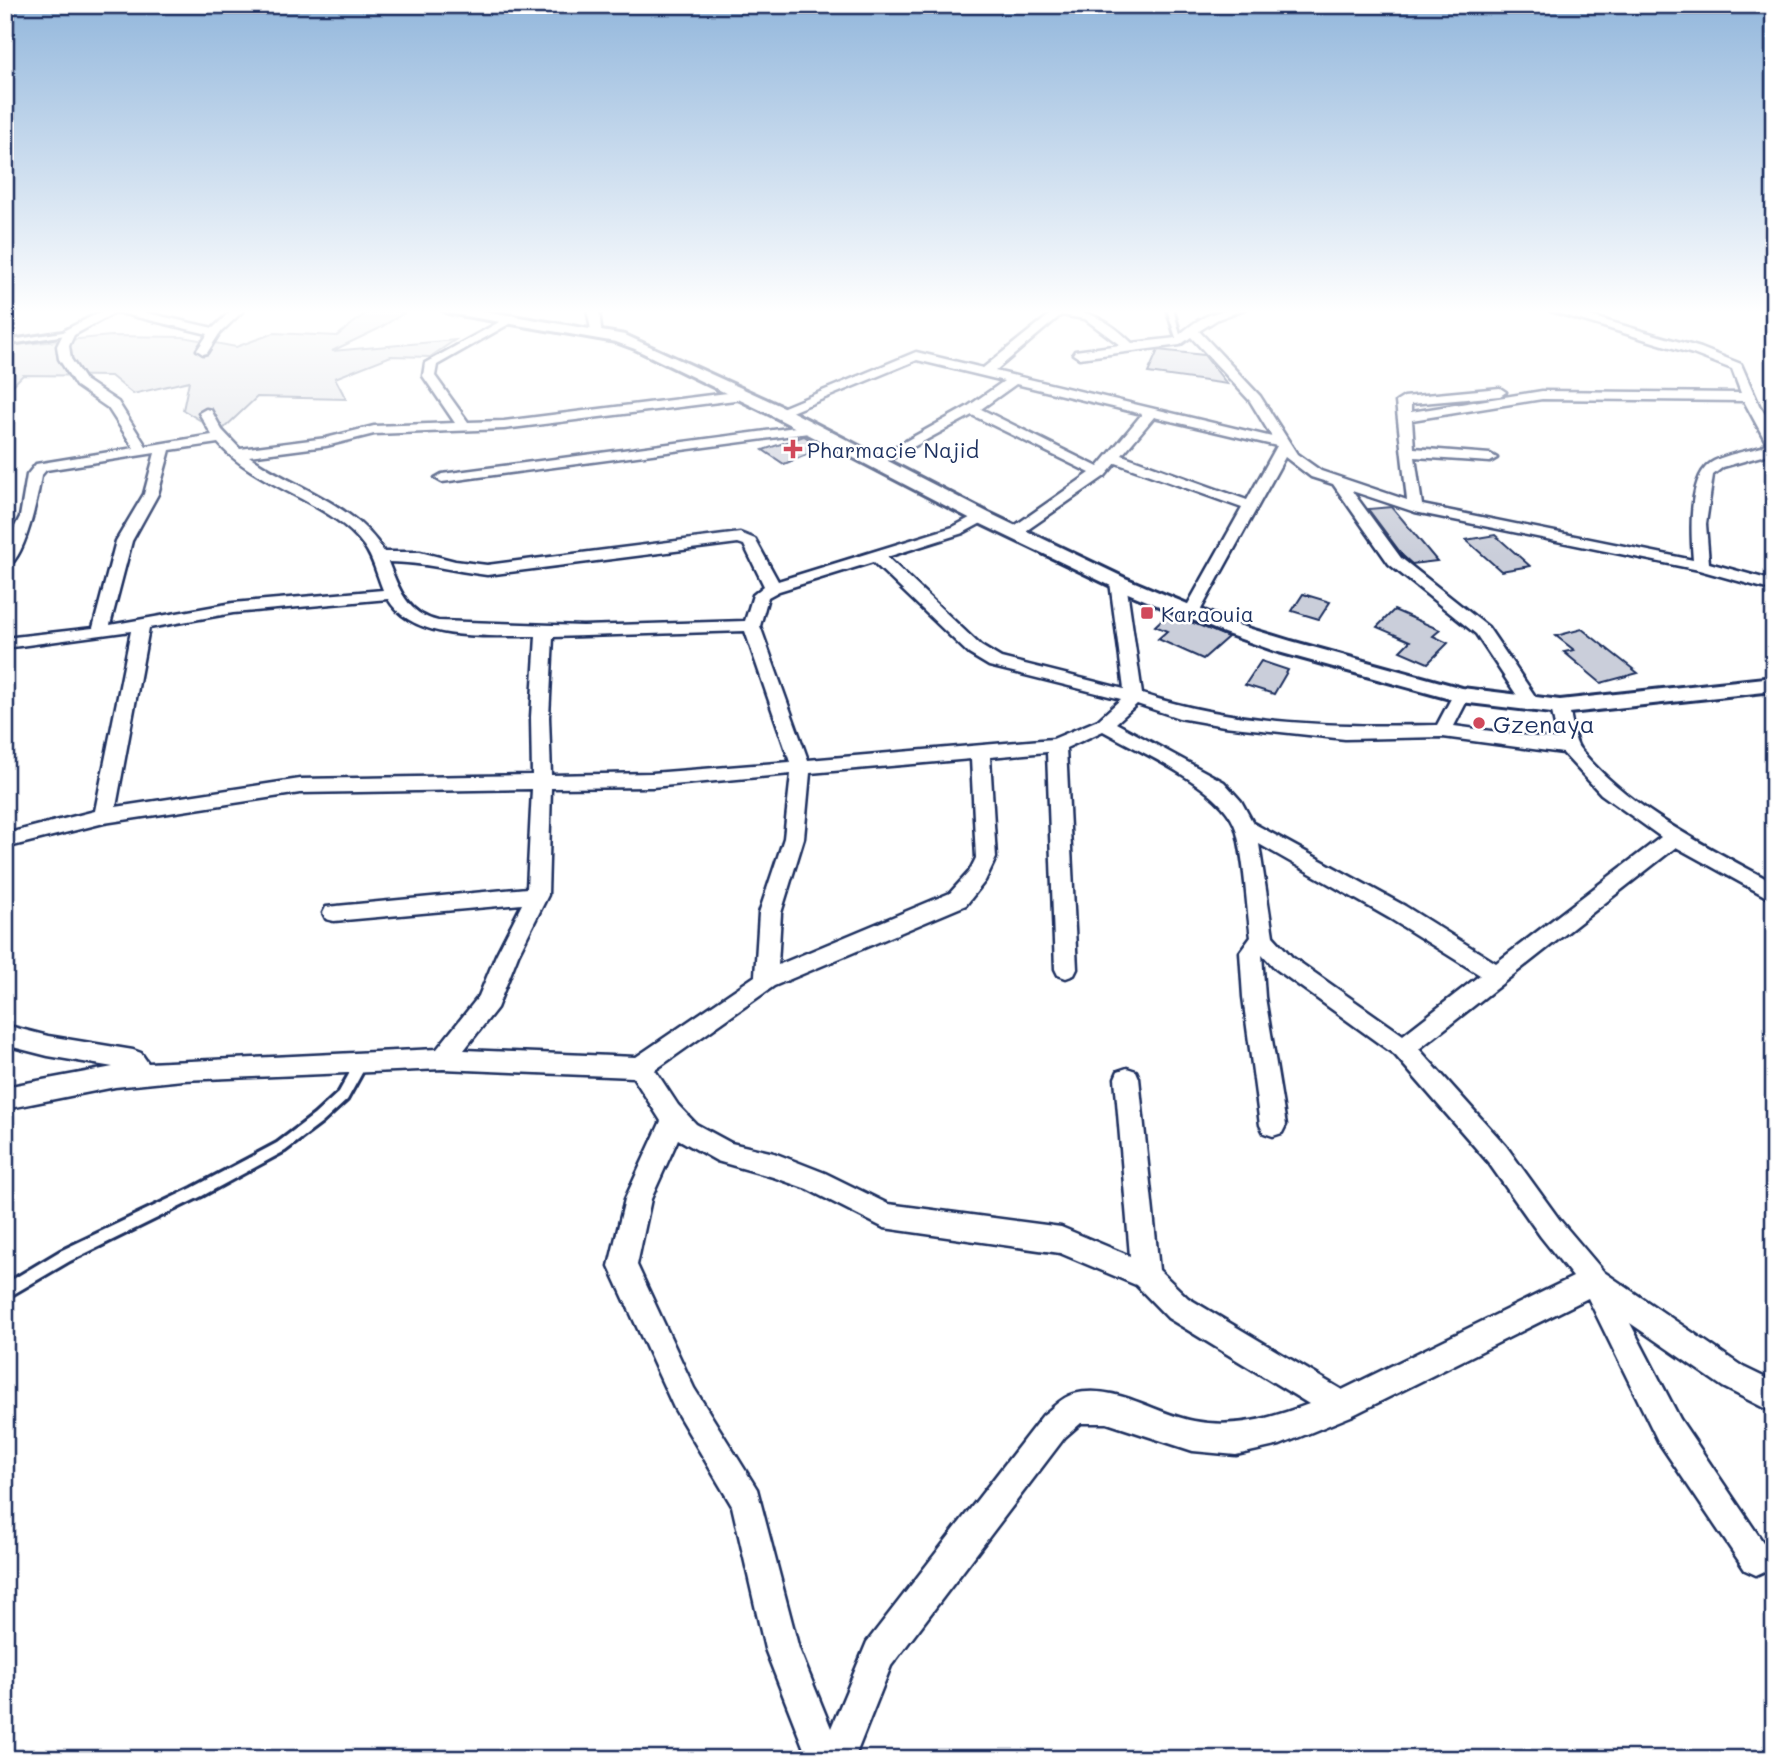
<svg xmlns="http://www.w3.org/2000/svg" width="1779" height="1764" viewBox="0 0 1779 1764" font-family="Mali,sans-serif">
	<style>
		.green { fill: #dee1e7; stroke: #7c88a2; stroke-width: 2 }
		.building { fill: #caceda; stroke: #1b2f5e; stroke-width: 2 }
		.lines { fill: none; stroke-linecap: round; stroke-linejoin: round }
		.service-casing { stroke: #1b2f5e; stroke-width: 6 }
		.minor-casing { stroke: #1b2f5e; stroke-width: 5 }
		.tertiary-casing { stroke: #1b2f5e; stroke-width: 6 }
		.service { fill: #fff; fill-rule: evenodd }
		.minor { fill: #fff; fill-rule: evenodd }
		.tertiary { fill: #fff; fill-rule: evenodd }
		.poi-dot { fill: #d1495b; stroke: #fff; stroke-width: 2.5 }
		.labels { text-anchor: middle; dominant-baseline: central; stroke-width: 5; stroke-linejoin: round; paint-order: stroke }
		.far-poi-label { font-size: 21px; fill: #1b2f5e; stroke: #fff; text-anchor: start }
		.poi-label { font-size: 24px; fill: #1b2f5e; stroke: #fff; text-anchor: start }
	</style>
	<rect width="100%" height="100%" fill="#fff"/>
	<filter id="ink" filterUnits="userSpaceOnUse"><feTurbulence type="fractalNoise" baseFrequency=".0143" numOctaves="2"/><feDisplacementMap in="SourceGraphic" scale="14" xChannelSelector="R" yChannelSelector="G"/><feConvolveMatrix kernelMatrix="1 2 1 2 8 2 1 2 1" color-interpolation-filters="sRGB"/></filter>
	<g filter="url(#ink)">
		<!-- green -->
		<path class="green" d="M371 309H393L404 313 378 329 332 351 455 340 430 357 391 356 335 378 346 399 257 397 220 432 183 410 189 381 133 394 111 376 23 375 5 393V346L111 336 183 337 236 347 274 333 337 336Z"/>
		<!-- building -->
		<path class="building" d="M1158 350 1204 355 1227 384 1148 373Z
			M804 436 823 448 784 464 763 450Z
			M1392 507 1437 561 1412 564 1403 556 1368 509Z
			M1495 535 1530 566 1501 571 1466 540Z
			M1303 594 1330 602 1319 619 1292 611Z
			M1394 610 1440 630 1433 636 1448 643 1428 663 1400 651 1410 641 1377 627Z
			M1169 613 1223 635 1228 637 1203 659 1158 639 1167 631 1155 626Z
			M1582 629 1638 673 1601 683 1564 652 1574 650 1556 636Z
			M1261 661 1288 670 1274 694 1245 685Z"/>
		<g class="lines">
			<defs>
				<path id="service" d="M1167 309H1173L1182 342 1177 341Z
					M69 331 72 333 71 334 5 345V341Z
					M362 1057 366 1058 368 1062 347 1100 322 1123 285 1151 202 1196 70 1261 5 1299V1284L60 1251 192 1188 277 1143 314 1115 339 1092 358 1058Z"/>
				<path id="minor" d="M106 309H130L213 328 233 309H245L219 334 207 353 203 354 197 350 208 334 116 312 74 335 69 346 71 359 85 380 118 402 146 446 212 435 199 413 206 409 211 410 222 430 240 449 326 438 374 426 455 423 423 376 425 363 512 315 518 318 516 320 437 365 435 376 468 422 504 421 743 391 749 395 743 399 504 429 374 434 326 446 249 456C291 487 357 504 384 552H420L455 561 487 565 740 533 755 539 778 581 953 527 977 514H987L989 517 987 520 963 533 887 557 981 646 1001 658 1124 689 1110 582 1118 577 1126 582 1142 694C1237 725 1338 727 1437 725L1455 691 1461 689 1470 695 1454 726 1558 740 1551 707 1560 701 1566 703C1574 716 1571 737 1580 749 1630 810 1707 846 1774 883V901L1676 847 1419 1049 1506 1146 1559 1219 1604 1272 1743 1367 1774 1382V1413L1723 1387 1630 1323 1680 1419 1767 1548 1772 1559 1767 1570 1756 1575 1745 1570 1658 1441 1588 1298 1351 1416 1280 1445 1236 1455 1193 1451 1107 1423H1081L1065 1437 891 1666 854 1759H808L765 1649 732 1506 674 1408 609 1266 625 1199 661 1121 633 1077 443 1069 183 1080 115 1087 5 1109V1087L113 1067 48 1056 5 1045V1025L48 1036 133 1050 141 1053 148 1063 437 1049 479 996 496 955 522 904 334 921 326 919 323 913 326 907 527 888 532 789 300 793 104 823 5 848V834L95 811 131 631 5 648V638L93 628 116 541 144 494 155 453 46 470 41 476C38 495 25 562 5 568V546L20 517 27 475 36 464 134 448 108 408 76 386 59 359 57 346 65 330ZM218 443C255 487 333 502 364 546 373 558 377 575 383 590L233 603 110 625 132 541 158 494 170 450ZM738 543 744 545 764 586 753 595 745 621 583 626 438 621C407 614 399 589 388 562 422 562 453 571 487 575ZM873 562 969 654 989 666 1121 699 1098 720 1053 739 808 760 760 626 768 597 779 591ZM388 599C415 644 490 635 536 636L531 717 532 775 300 779 116 807 149 628 233 613ZM745 631 790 762 652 773 551 775 549 717 553 637ZM1137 704 1179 718 1224 726 1345 739 1443 737 1563 753 1601 794 1661 837 1496 963 1405 906 1253 823 1241 801 1224 782 1116 723ZM1103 731C1140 752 1224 788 1236 829 1245 860 1246 904 1251 937L1240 952 1243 997 1260 1125 1264 1133 1273 1136 1282 1133 1286 1125 1265 997 1262 954 1276 969 1395 1055 1488 1162 1541 1237 1573 1277 1342 1390 1188 1298 1159 1270 1139 1078 1136 1071 1127 1068 1118 1071 1115 1078 1130 1256 1061 1227 888 1204 825 1173 774 1153 731 1143 696 1124 678 1105 655 1070 774 986 966 905 985 881 996 858 990 757 1047 752 1055 969 1058 975 1066 978 1074 975 1077 969 1066 748ZM971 759 976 858 969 872 950 893 778 965 781 913 804 838 810 773ZM791 774 784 838 759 913 755 976 636 1057 464 1050 497 1008 518 955 548 895 551 788 652 787ZM1259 844 1389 918 1480 975 1403 1035 1292 957 1273 936ZM678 1139 717 1161 773 1177 807 1189 884 1228 1060 1253 1136 1285 1168 1318 1309 1404C1271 1418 1235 1429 1194 1421 1156 1414 1114 1383 1074 1394 1062 1397 1053 1408 1043 1415L867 1642 831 1728 799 1649 757 1489 694 1388 637 1265 651 1199Z
					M587 309H599L602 338 592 335Z
					M1057 309C1089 309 1111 322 1132 343L1176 338C1197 319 1212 309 1245 309L1218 319 1199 331 1260 396 1297 454 1321 471 1407 500 1396 402 1404 397 1500 388 1506 392 1500 396 1411 404V412L1542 391 1741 393 1732 369 1693 354 1551 311 1549 309H1566L1701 348 1741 364 1759 405 1774 428 1772 453 1723 467 1713 475 1706 524 1709 563 1774 581V591L1699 570 1415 512 1352 491 1401 558 1488 627 1541 705 1532 711 1526 709 1476 634 1389 564 1333 484 1311 477 1285 457 1199 613 1191 618 1183 613 1242 508 1116 463 1105 476 1020 535H1010L1007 532 1010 529 1090 473 972 415 880 465H870L868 462 967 407 1004 381 917 360 784 415 779 416 772 412 916 352 983 368ZM1061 315 1085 319 1120 345 1075 351 1073 354 1079 358 1180 345 1191 337 1250 401 1272 437 995 371ZM1016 384 1142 414 1098 467 981 409ZM1542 399 1744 401 1766 442 1762 447C1747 451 1728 454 1714 461 1687 474 1691 534 1693 560L1422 505 1415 457 1490 462 1497 458 1490 454 1414 448 1412 420ZM1154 417 1277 446 1247 500 1122 455Z
					M811 425 816 426V432L442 482 435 478 442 474Z"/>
				<path id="tertiary" d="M441 309H472L625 335 785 408 989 513 1125 578 1238 625 1291 641 1462 688 1560 700 1774 677V691L1560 714 1461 702 1275 651 1224 633 1111 586 975 521 773 416 635 349 616 342 448 313Z"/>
			</defs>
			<!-- service casing -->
			<use href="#service" class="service-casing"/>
			<!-- minor casing -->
			<use href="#minor" class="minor-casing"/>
			<!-- tertiary casing -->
			<use href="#tertiary" class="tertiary-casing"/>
			<!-- service -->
			<use href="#service" class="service"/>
			<!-- minor -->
			<use href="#minor" class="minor"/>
			<!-- tertiary -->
			<use href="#tertiary" class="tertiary"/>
		</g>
	</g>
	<!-- sky -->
	<linearGradient id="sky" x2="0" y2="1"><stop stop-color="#93b7dc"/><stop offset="0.56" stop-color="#fff"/><stop offset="1" stop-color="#fff" stop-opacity="0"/></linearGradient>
	<rect width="1779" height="556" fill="url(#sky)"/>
	<!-- markers -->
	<g class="poi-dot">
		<path d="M789.5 438.5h7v7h7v7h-7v7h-7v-7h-7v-7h7z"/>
		<rect x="1140" y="606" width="14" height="14" rx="3.5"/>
		<circle cx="1479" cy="723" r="7"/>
	</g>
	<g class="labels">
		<!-- far-poi labels -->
		<g class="far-poi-label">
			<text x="807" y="449">Pharmacie Najid</text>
			<text x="1161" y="613">Karaouia</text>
		</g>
		<!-- poi labels -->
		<g class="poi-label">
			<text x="1493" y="723">Gzenaya</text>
		</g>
	</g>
	<!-- margin -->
	<rect width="1779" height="1764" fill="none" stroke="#fff" stroke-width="28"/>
	<rect x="14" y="14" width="1751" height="1736" fill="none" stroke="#1b2f5e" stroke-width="2.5" filter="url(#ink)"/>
</svg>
